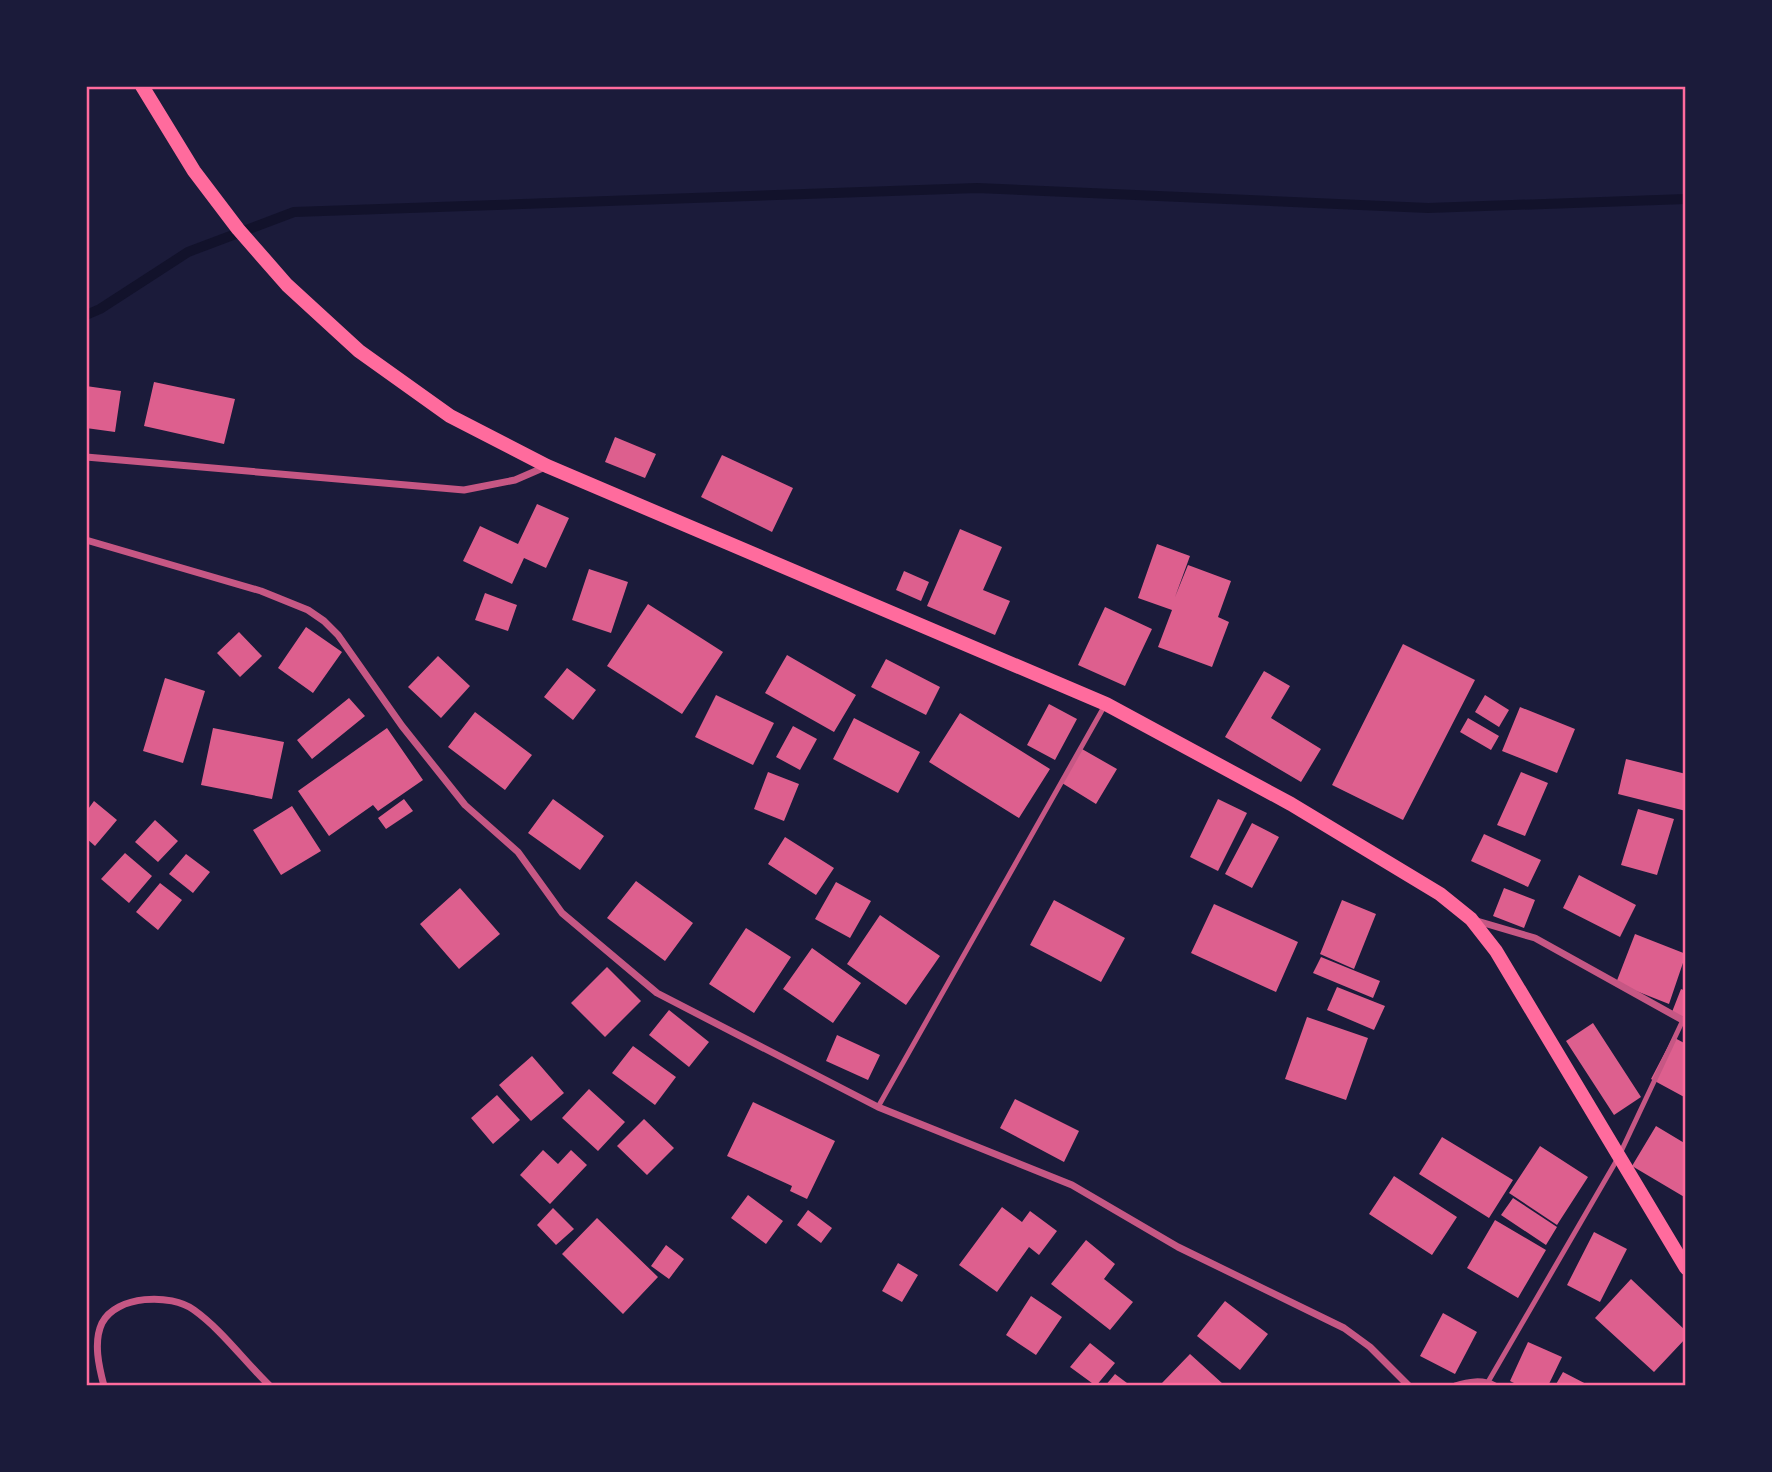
<svg xmlns="http://www.w3.org/2000/svg" width="1772" height="1472" viewBox="0 0 1772 1472" font-family="Karla,sans-serif">
	<style>
		.lines { fill: none; stroke-linecap: round; stroke-linejoin: round }
		.stream { stroke: #12122b; stroke-width: 10 }
		.building { fill: #dd5f8e }
		.service { stroke: #c65784; stroke-width: 5 }
		.minor { stroke: #c65784; stroke-width: 7 }
		.secondary { stroke: #ff6b9d; stroke-width: 14 }
		.neatline { fill: none; stroke: #ff6b9d; stroke-width: 2.5 }
	</style>
	<rect width="100%" height="100%" fill="#1b1b3a"/>
	<g class="lines">
		<!-- stream -->
		<path class="stream" d="M86 315 100 309 188 252 294 212 977 188 1428 208 1686 199"/>
	</g>
	<!-- building -->
	<path class="building" d="M154 382 235 399 224 444 144 426Z
		M86 386 121 391 115 432 86 428Z
		M615 437 656 454 645 478 605 462Z
		M722 455 793 488 772 532 701 497Z
		M537 504 569 518 546 568 524 558 512 584 463 561 480 526 518 544Z
		M960 529 1002 547 983 590 1010 601 995 635 927 606Z
		M1157 544 1190 556 1175 597 1188 565 1231 581 1218 617 1229 622 1212 667 1158 647 1172 610 1138 598Z
		M589 569 628 582 611 633 572 620Z
		M904 571 929 582 921 601 896 590Z
		M485 593 517 605 508 631 475 620Z
		M648 604 723 652 682 714 607 666Z
		M1105 607 1152 629 1125 686 1078 665Z
		M306 627 342 652 313 693 278 668Z
		M239 632 262 656 240 677 217 653Z
		M1403 644 1475 680 1403 820 1332 785Z
		M787 655 856 695 834 732 765 693Z
		M438 656 470 686 441 718 408 687Z
		M886 659 940 687 926 715 871 687Z
		M567 668 596 690 573 720 544 697Z
		M1264 671 1290 686 1271 718 1321 749 1301 782 1225 737Z
		M165 678 205 691 183 763 143 751Z
		M716 695 774 723 753 765 695 737Z
		M1485 695 1509 710 1499 727 1475 712Z
		M349 698 365 716 312 759 297 740Z
		M1049 704 1077 719 1055 760 1027 745Z
		M1520 707 1575 729 1557 773 1502 751Z
		M475 712 532 755 505 790 448 747Z
		M960 713 1050 769 1019 818 929 762Z
		M854 718 920 752 898 793 833 759Z
		M1468 718 1499 736 1491 750 1460 732Z
		M793 726 817 739 800 770 776 757Z
		M213 728 284 742 272 799 201 785Z
		M387 728 423 780 378 811 373 805 329 836 298 791Z
		M1082 749 1117 769 1096 804 1062 783Z
		M1626 759 1686 774V811L1618 794Z
		M768 772 799 784 784 821 754 809Z
		M1521 772 1548 783 1525 836 1497 825Z
		M404 799 413 811 386 829 378 818Z
		M553 799 604 836 580 870 528 833Z
		M1218 799 1247 813 1218 871 1190 857Z
		M94 801 117 820 95 846 86 838V812Z
		M292 806 321 851 281 875 253 830Z
		M1638 809 1674 819 1657 875 1621 865Z
		M155 820 178 841 158 862 135 842Z
		M1252 823 1279 837 1252 888 1225 874Z
		M1484 834 1541 860 1528 887 1471 861Z
		M785 837 834 868 816 895 768 864Z
		M125 853 152 876 129 903 101 879Z
		M186 854 210 872 193 893 169 874Z
		M1579 875 1636 905 1620 937 1563 908Z
		M636 881 693 923 665 961 607 918Z
		M836 882 871 901 850 938 815 919Z
		M160 883 182 900 158 930 136 912Z
		M460 888 500 934 459 969 420 924Z
		M1504 888 1535 900 1524 928 1493 916Z
		M1054 900 1125 938 1101 982 1030 945Z
		M1342 900 1376 914 1354 969 1320 954Z
		M1214 904 1298 942 1276 992 1191 953Z
		M880 915 940 956 906 1005 847 964Z
		M746 928 791 957 754 1013 709 984Z
		M1635 934 1686 954 1669 1004 1616 983Z
		M812 948 861 983 833 1023 783 989Z
		M1321 957 1380 981 1373 998 1313 973Z
		M607 967 641 1001 605 1037 571 1003Z
		M1337 987 1385 1006 1374 1030 1327 1010Z
		M1681 989 1686 991V1018L1672 1012Z
		M669 1010 709 1042 689 1067 649 1035Z
		M1307 1017 1368 1038 1346 1100 1285 1079Z
		M1593 1023 1641 1097 1614 1115 1566 1041Z
		M837 1035 880 1055 868 1080 826 1061Z
		M1673 1037 1686 1044V1098L1651 1079Z
		M633 1046 676 1077 655 1105 612 1073Z
		M532 1056 564 1093 531 1121 499 1085Z
		M589 1089 625 1122 598 1151 562 1118Z
		M497 1095 520 1120 493 1144 471 1118Z
		M1015 1099 1079 1131 1064 1162 1000 1128Z
		M753 1102 835 1141 807 1199 790 1191 792 1186 727 1156Z
		M644 1119 674 1148 647 1175 617 1146Z
		M1656 1126 1686 1144V1198L1632 1166Z
		M1442 1137 1513 1180 1489 1218 1419 1174Z
		M1540 1146 1588 1177 1557 1225 1509 1193Z
		M543 1150 558 1164 571 1150 587 1165 550 1204 520 1175Z
		M1394 1176 1457 1217 1432 1255 1369 1214Z
		M748 1195 783 1221 766 1244 731 1218Z
		M1513 1198 1557 1227 1546 1245 1501 1215Z
		M1002 1207 1022 1222 1030 1211 1057 1231 1039 1255 1029 1247 997 1292 959 1265Z
		M553 1208 574 1229 556 1245 537 1225Z
		M808 1210 832 1228 821 1243 797 1225Z
		M597 1218 658 1277 623 1314 562 1254Z
		M1495 1220 1546 1250 1518 1298 1467 1268Z
		M1594 1232 1627 1249 1600 1302 1567 1285Z
		M1086 1240 1115 1264 1104 1279 1133 1302 1110 1330 1051 1284Z
		M666 1245 684 1259 669 1279 651 1266Z
		M898 1263 918 1275 902 1302 882 1291Z
		M1631 1279 1686 1331V1338L1654 1372 1595 1318Z
		M1031 1296 1062 1317 1036 1355 1006 1335Z
		M1225 1301 1268 1334 1240 1370 1197 1336Z
		M1443 1313 1477 1332 1455 1374 1420 1356Z
		M1528 1342 1562 1357 1548 1386H1520L1510 1381Z
		M1090 1343 1115 1363 1096 1386 1070 1367Z
		M1190 1354 1223 1384 1221 1386H1165L1162 1383Z
		M1563 1372 1590 1386H1555Z
		M1115 1374 1131 1386H1105Z"/>
	<g class="lines">
		<!-- service -->
		<path class="service" d="M878 1107 1105 705
			M1488 1382 1618 1158 1683 1020"/>
		<!-- minor -->
		<path class="minor" d="M86 457 464 490 515 480 545 467
			M86 540 261 591 308 610 324 621 338 635 402 726 465 805 518 852 562 913 657 993 878 1107 1072 1185 1178 1247 1344 1328 1370 1347 1409 1386
			M1477 921 1535 938 1686 1022
			M104 1386C99 1367 93 1342 102 1323 116 1295 171 1293 194 1310 222 1330 245 1362 270 1386
			M1455 1386C1468 1382 1482 1379 1495 1386"/>
		<!-- secondary -->
		<path class="secondary" d="M142 86 194 171 238 229 287 285 359 351 450 416 547 466 1106 704 1291 804 1440 894 1471 919 1496 951 1686 1268"/>
	</g>
	<!-- border -->
	<rect width="1772" height="1472" fill="none" stroke="#1b1b3a" stroke-width="175"/>
	<rect x="88" y="88" width="1596" height="1296" class="neatline"/>
</svg>
